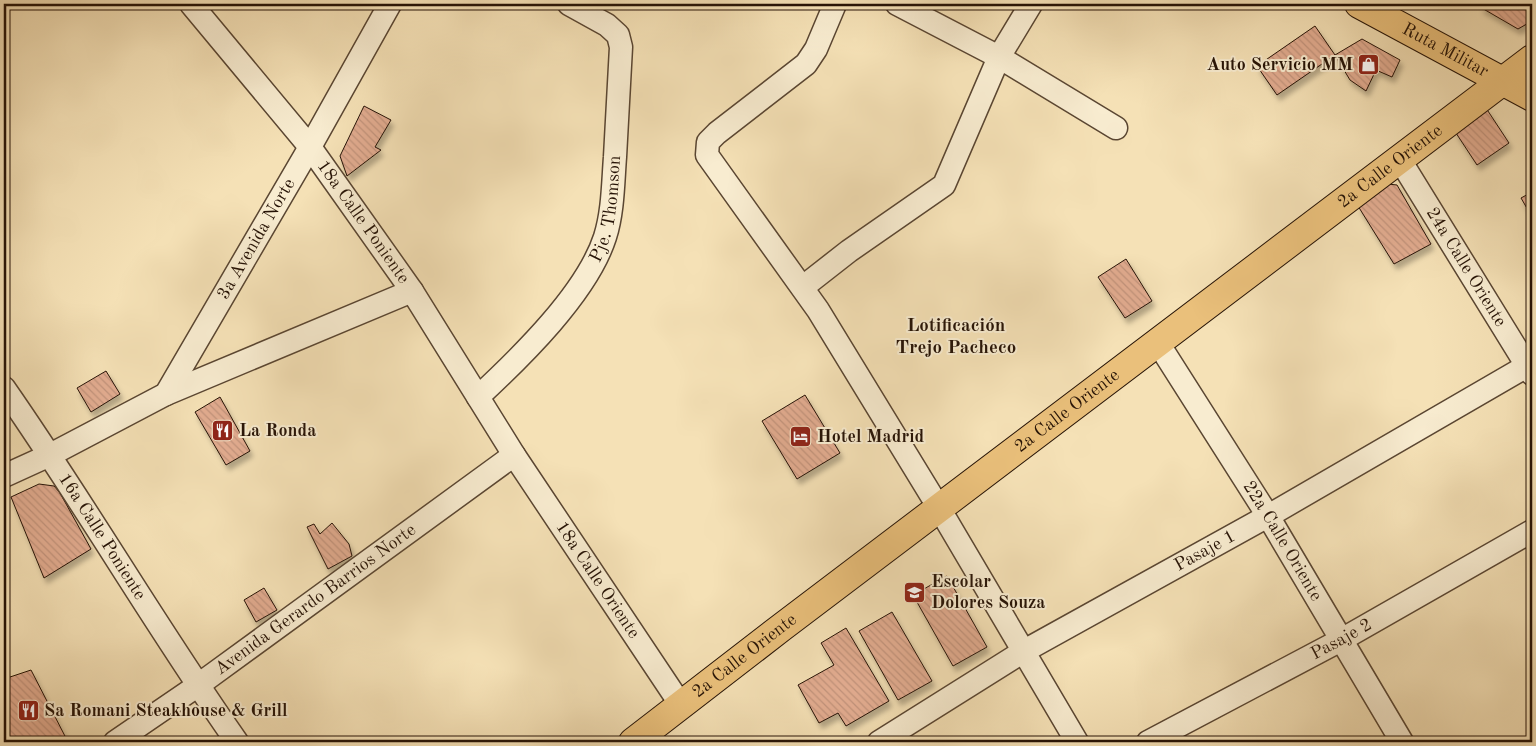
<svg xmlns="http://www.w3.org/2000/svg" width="1536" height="746" viewBox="0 0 1536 746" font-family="'Old Standard TT',serif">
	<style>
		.building { fill: url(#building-back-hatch); stroke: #261306; filter: url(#shadow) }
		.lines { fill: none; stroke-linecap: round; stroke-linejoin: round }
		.minor-casing { stroke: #5a4632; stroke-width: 25 }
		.major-casing { stroke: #261306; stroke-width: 30 }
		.minor { stroke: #f8ecd0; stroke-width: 22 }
		.major { stroke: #eac07b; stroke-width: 28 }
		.labels { text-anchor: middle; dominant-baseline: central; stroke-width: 4; stroke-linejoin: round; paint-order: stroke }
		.street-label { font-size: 18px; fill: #261306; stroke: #f8ecd0 }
		.poi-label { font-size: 18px; font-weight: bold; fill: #261306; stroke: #f8ecd0; text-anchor: start }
		.neighbourhood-label { font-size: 19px; font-weight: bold; fill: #261306; stroke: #f8ecd0 }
	</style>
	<defs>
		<pattern id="building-back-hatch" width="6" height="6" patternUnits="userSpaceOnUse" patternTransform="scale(1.25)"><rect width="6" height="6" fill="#e1ab8f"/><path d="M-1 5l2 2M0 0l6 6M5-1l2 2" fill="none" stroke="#c1927a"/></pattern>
		<filter id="shadow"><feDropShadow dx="3" dy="5.5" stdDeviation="2.5" flood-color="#0004"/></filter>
	</defs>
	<rect width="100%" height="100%" fill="#f5e1b6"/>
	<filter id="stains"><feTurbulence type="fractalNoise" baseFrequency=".004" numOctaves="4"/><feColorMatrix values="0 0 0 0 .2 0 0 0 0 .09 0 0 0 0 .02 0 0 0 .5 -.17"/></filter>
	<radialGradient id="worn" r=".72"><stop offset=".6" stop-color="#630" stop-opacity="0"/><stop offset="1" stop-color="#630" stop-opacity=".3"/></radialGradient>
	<!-- building -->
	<path class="building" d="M1482 4H1532V21L1518 29 1480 7Z
		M1315 26 1335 55 1277 95 1257 66Z
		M1362 39 1400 60 1392 77 1376 70 1366 91 1350 80 1335 55Z
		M364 106 391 120 375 147 381 150 347 176 340 156Z
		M1486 108 1509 143 1477 165 1454 130Z
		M1388 184 1397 185 1431 244 1394 264 1358 206Z
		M1532 192V217L1521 198Z
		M1126 259 1152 301 1125 318 1098 277Z
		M106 371 120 394 91 412 77 388Z
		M805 395 840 453 797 479 762 421Z
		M220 397 250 451 226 465 195 412Z
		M39 484 54 486 60 493 91 549 44 578 11 497Z
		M332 523 349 544 352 556 328 569 307 527 314 524 320 534Z
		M947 576 987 647 953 666 913 595Z
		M264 588 277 610 256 622 244 600Z
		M892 612 932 681 898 700 859 631Z
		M846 628 889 701 846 726 838 713 819 723 798 685 834 665 821 643Z
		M31 670 68 742H4V679Z"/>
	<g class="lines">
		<defs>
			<g id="minor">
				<path id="s1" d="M191 4 310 147 412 291 514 455 681 705"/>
				<path d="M835 4 816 49 806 64 717 133 708 142 707 155 818 310 939 508 1077 742"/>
				<path d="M897 4 999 57 1116 128"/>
				<path id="s2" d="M1400 160 1532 374"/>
				<path d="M803 287 849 251 944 185 999 57 1031 4"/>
				<path id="s3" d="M1158 343 1268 516 1402 742"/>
				<path id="s4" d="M4 388C85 504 156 627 237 742"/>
				<path d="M166 394 412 291"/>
				<path id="s5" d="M478 397C521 357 587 293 605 237 613 212 613 183 615 157 617 120 619 83 621 47L618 35 607 25 569 4"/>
				<path id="s6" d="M4 476 50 455 166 394 310 147 390 4"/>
				<path id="s7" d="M115 742 197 686 514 455"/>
				<path id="s8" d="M879 742 1024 651 1268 516 1532 363"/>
				<path id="s9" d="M1148 742 1341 640 1532 531"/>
			</g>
			<g id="major">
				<path id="s10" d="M1359 4 1532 97"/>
				<path id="s11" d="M633 742 782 627 1532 59"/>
			</g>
		</defs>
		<!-- minor casing -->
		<use href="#minor" class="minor-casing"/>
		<!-- major casing -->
		<use href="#major" class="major-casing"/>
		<!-- minor -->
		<use href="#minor" class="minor"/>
		<!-- major -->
		<use href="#major" class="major"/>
	</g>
	<!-- icons -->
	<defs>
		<symbol id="shop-square" viewBox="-11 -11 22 22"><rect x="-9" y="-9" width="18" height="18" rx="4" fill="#8f2418" stroke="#f8ecd0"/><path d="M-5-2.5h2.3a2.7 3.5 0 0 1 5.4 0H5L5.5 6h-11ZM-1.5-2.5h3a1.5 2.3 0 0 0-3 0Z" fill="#fff"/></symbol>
		<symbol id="restaurant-square" viewBox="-11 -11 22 22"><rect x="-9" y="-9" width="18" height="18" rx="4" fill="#8f2418" stroke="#f8ecd0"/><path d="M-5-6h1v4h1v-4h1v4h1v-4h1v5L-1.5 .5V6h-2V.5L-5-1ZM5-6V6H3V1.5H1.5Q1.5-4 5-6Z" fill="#fff"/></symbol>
		<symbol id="hotel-square" viewBox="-11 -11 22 22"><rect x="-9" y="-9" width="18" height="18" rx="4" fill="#8f2418" stroke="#f8ecd0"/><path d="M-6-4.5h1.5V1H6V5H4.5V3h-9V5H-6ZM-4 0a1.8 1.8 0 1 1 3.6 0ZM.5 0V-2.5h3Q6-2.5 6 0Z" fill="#fff"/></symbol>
		<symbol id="school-square" viewBox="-11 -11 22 22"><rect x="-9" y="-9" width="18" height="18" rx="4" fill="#8f2418" stroke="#f8ecd0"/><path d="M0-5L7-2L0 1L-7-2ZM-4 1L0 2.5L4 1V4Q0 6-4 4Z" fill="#fff"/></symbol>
	</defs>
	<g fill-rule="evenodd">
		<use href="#shop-square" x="1356" y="52" width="25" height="25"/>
		<use href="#restaurant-square" x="210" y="418" width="25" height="25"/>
		<use href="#hotel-square" x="788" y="424" width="25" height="25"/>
		<use href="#school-square" x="902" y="580" width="25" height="25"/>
		<use href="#restaurant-square" x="16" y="698" width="25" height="25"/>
	</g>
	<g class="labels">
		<!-- street labels -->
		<g class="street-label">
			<text stroke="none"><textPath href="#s10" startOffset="98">Ruta Militar</textPath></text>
			<text stroke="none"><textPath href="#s11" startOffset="951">2a Calle Oriente</textPath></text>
			<text stroke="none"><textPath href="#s5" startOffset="234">Pje. Thomson</textPath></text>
			<text stroke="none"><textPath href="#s1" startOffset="278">18a Calle Poniente</textPath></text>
			<text stroke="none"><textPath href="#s6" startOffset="361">3a Avenida Norte</textPath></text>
			<text stroke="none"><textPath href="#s2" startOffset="126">24a Calle Oriente</textPath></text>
			<text stroke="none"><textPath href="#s11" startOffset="546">2a Calle Oriente</textPath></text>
			<text stroke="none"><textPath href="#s4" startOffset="178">16a Calle Poniente</textPath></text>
			<text stroke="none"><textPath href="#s3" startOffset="234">22a Calle Oriente</textPath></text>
			<text stroke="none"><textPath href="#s8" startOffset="378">Pasaje 1</textPath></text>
			<text stroke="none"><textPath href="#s1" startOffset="706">18a Calle Oriente</textPath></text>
			<text stroke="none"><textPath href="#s7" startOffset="246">Avenida Gerardo Barrios Norte</textPath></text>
			<text stroke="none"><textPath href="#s9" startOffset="219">Pasaje 2</textPath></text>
			<text stroke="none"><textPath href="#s11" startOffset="141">2a Calle Oriente</textPath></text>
		</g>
		<!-- poi labels -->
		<g class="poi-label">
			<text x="1353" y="65" text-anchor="end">Auto Servicio MM</text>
			<text x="239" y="431">La Ronda</text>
			<text x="817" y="437">Hotel Madrid</text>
			<text x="931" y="582">Escolar<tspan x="931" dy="21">Dolores Souza</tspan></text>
			<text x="44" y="711">Sa Romani Steakhouse &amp; Grill</text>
		</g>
		<!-- neighbourhood labels -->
		<g class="neighbourhood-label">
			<text x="956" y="326">Lotificación<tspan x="956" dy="22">Trejo Pacheco</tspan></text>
		</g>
	</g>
	<!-- margin -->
	<rect width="1536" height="746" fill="none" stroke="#f5e1b6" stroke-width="20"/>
	<rect x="5" y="5" width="1526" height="736" fill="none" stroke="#261306" stroke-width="2.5"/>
	<rect x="10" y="10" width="1516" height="726" fill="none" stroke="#261306"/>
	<rect width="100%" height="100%" filter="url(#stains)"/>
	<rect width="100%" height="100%" fill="url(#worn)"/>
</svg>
